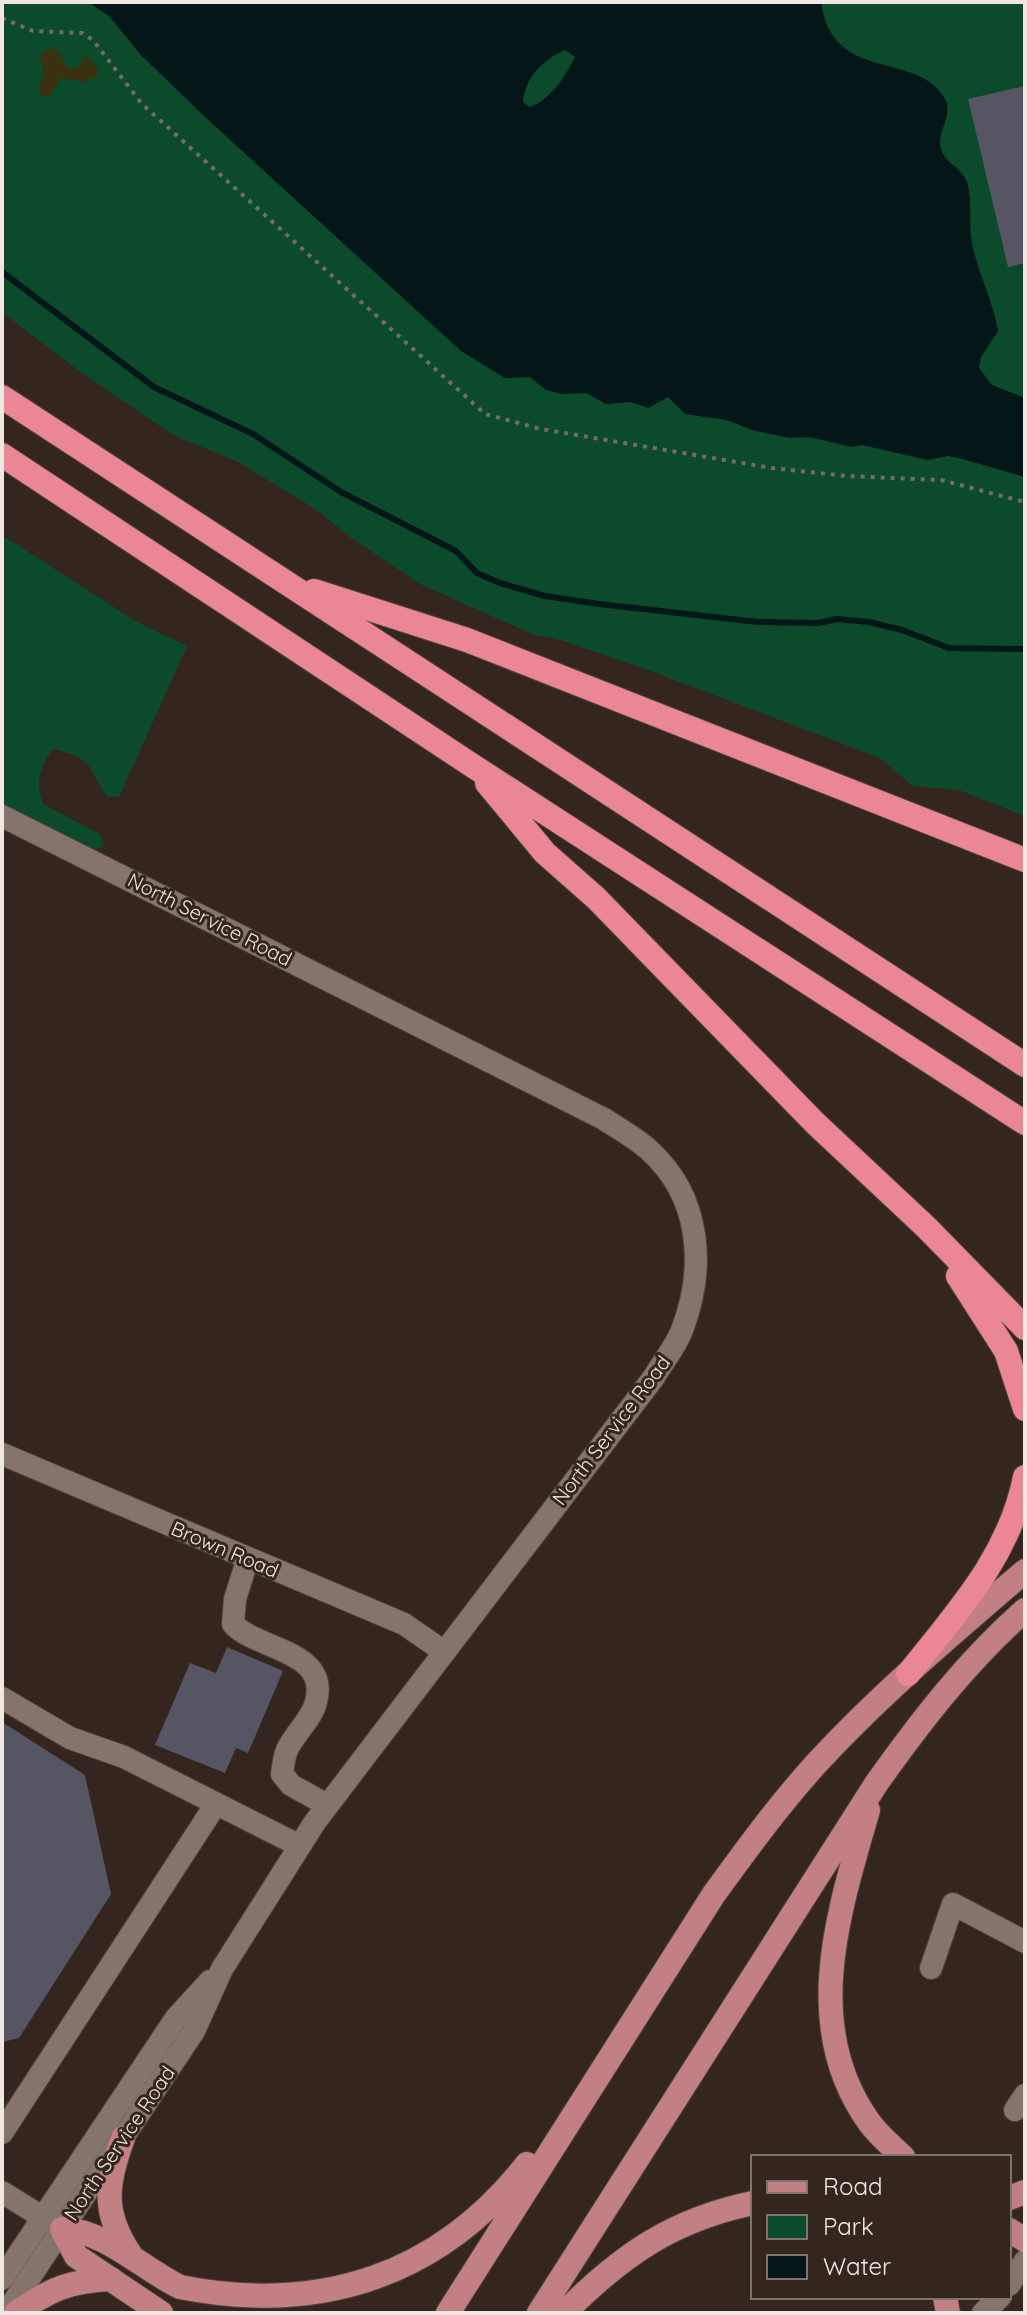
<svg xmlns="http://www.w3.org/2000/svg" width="1027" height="2315" viewBox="0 0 1027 2315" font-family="Quicksand,sans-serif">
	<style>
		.green { fill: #0b4b2c }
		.sand { fill: #393110 }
		.water { fill: #051618; fill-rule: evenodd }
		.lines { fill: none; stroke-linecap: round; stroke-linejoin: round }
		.stream { stroke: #051618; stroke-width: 6 }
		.building { fill: #565564 }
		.minor-casing { stroke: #4e433c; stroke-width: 24 }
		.major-casing { stroke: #4e433c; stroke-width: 26 }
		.highway-casing { stroke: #4e433c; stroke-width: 26 }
		.path { stroke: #766a64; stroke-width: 4; stroke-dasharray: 4 6; stroke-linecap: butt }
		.minor { stroke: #84746b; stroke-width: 22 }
		.major { stroke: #c27f84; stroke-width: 24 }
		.highway { stroke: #eb8695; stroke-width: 24 }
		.labels { text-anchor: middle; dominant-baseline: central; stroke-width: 6; stroke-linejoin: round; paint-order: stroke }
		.street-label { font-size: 20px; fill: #f0e7e2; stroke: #34261f }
	</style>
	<rect width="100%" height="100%" fill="#34261f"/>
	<!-- green -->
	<path class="green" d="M2 2H1025V816L959 790 913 786 880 758 659 674 561 640 532 634 420 584 350 537 317 510 238 462 173 435 75 368 2 312Z
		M2 535 137 622 187 646 119 797 107 796C85 767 97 759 53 749 39 767 35 783 43 804L100 834 103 845 94 852 2 808Z"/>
	<!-- sand -->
	<path class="sand" d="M49 48 60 52 64 63 71 69 79 66 85 55 98 68 97 76 85 82 61 78 50 96H42L39 87 44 74 40 55Z"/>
	<!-- water -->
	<path class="water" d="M88 2H821C832 84 915 50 944 97 955 115 936 131 941 149 945 163 962 168 967 182 973 200 968 224 972 243 978 274 993 301 998 331L981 357 979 368 992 385 1025 398V477L959 458 947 456 928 460 862 445 852 447 809 437 789 438 752 430 727 420 685 414 668 397 648 408 631 402 606 404 586 393 562 394 546 390 530 377 505 378 461 351 204 116 140 54 110 17ZM565 50 575 57C566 76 550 100 530 107L523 102C525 77 543 60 565 50Z"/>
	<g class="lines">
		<!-- stream -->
		<path class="stream" d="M2 272 154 387 253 434 341 492 456 551 477 573 500 583 545 596 599 604 758 622 818 623 837 619 869 622 902 630 949 648 1025 649"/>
	</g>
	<!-- building -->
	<path class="building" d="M1025 86V263L1008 267 968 99Z
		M227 1647 283 1671 248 1753 236 1748 225 1773 155 1745 190 1663 216 1673Z
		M2 1722 85 1775 111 1894 19 2038 2 2042Z"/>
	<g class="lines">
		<defs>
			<path id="minor" d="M2 816 604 1119C619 1129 636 1138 649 1150 701 1197 706 1267 682 1330 676 1346 663 1362 654 1377L315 1822 222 1969 194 2031 6 2313
				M2 1454 404 1624 443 1651
				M248 1558 235 1599 233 1624C257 1650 330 1650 316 1702 312 1719 294 1734 287 1750 284 1757 283 1766 282 1774L291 1785 327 1805
				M2 1698 70 1738 124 1757 300 1846
				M931 1968 953 1904 1025 1942
				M1015 2110 1025 2095
				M2 2133 216 1804
				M2 2192 55 2225
				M2 2279 176 2018 210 1981
				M1009 2285 1025 2261
				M983 2313 1000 2297"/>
			<path id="major" d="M868 1810C839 1911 800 2026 869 2122 878 2135 892 2146 903 2157
				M123 2138C106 2184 102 2212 130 2254
				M1009 2198 1025 2192
				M62 2229C106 2231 141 2268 180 2287 321 2315 440 2275 527 2164
				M62 2229 76 2256 161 2313
				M1009 2230 1025 2240
				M945 2297 948 2313
				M16 2313C51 2289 69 2281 111 2279
				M448 2313 714 1894C746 1850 778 1806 815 1765 879 1695 953 1633 1025 1571
				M539 2313 876 1784C920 1722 967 1661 1025 1610
				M564 2313C622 2255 672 2220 753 2203"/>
			<path id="highway" d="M2 397 1025 1065
				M2 455 473 766 1025 1123
				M314 591 467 640 1025 860
				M487 783 545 853 596 898 815 1123 926 1227 1025 1328
				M958 1276 1006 1351 1025 1409
				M908 1674C957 1612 1009 1557 1025 1477"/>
		</defs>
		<!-- minor casing -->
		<use href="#minor" class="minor-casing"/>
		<!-- major casing -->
		<use href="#major" class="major-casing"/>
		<!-- highway casing -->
		<use href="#highway" class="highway-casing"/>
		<!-- path -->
		<path class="path" d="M2 18 33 31 82 33 93 40 142 104 485 414 541 429 772 468 846 476 941 480 1025 502"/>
		<!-- minor -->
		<use href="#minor" class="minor"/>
		<!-- major -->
		<use href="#major" class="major"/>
		<!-- highway -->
		<use href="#highway" class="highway"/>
	</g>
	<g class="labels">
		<!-- street labels -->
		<g class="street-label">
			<text transform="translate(210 919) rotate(27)">North Service Road</text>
			<text transform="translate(611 1430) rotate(-53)">North Service Road</text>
			<text transform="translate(225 1549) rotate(23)">Brown Road</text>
			<text transform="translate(119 2143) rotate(-56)">North Service Road</text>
		</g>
	</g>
	<!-- border -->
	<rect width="1027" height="2315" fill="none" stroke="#f0e7e2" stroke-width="8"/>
	<!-- legend -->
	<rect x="751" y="2155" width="260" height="144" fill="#34261f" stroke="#7f736d" stroke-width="2"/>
	<rect x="767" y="2181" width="40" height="12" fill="#c27f84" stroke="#7f736d" stroke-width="2"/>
	<text x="823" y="2195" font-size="24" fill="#f0e7e2">Road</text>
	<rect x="767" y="2215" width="40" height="24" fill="#0b4b2c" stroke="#7f736d" stroke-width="2"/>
	<text x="823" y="2235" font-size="24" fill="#f0e7e2">Park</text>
	<rect x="767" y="2255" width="40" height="24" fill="#051618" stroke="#7f736d" stroke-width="2"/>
	<text x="823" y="2275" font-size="24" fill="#f0e7e2">Water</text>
</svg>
